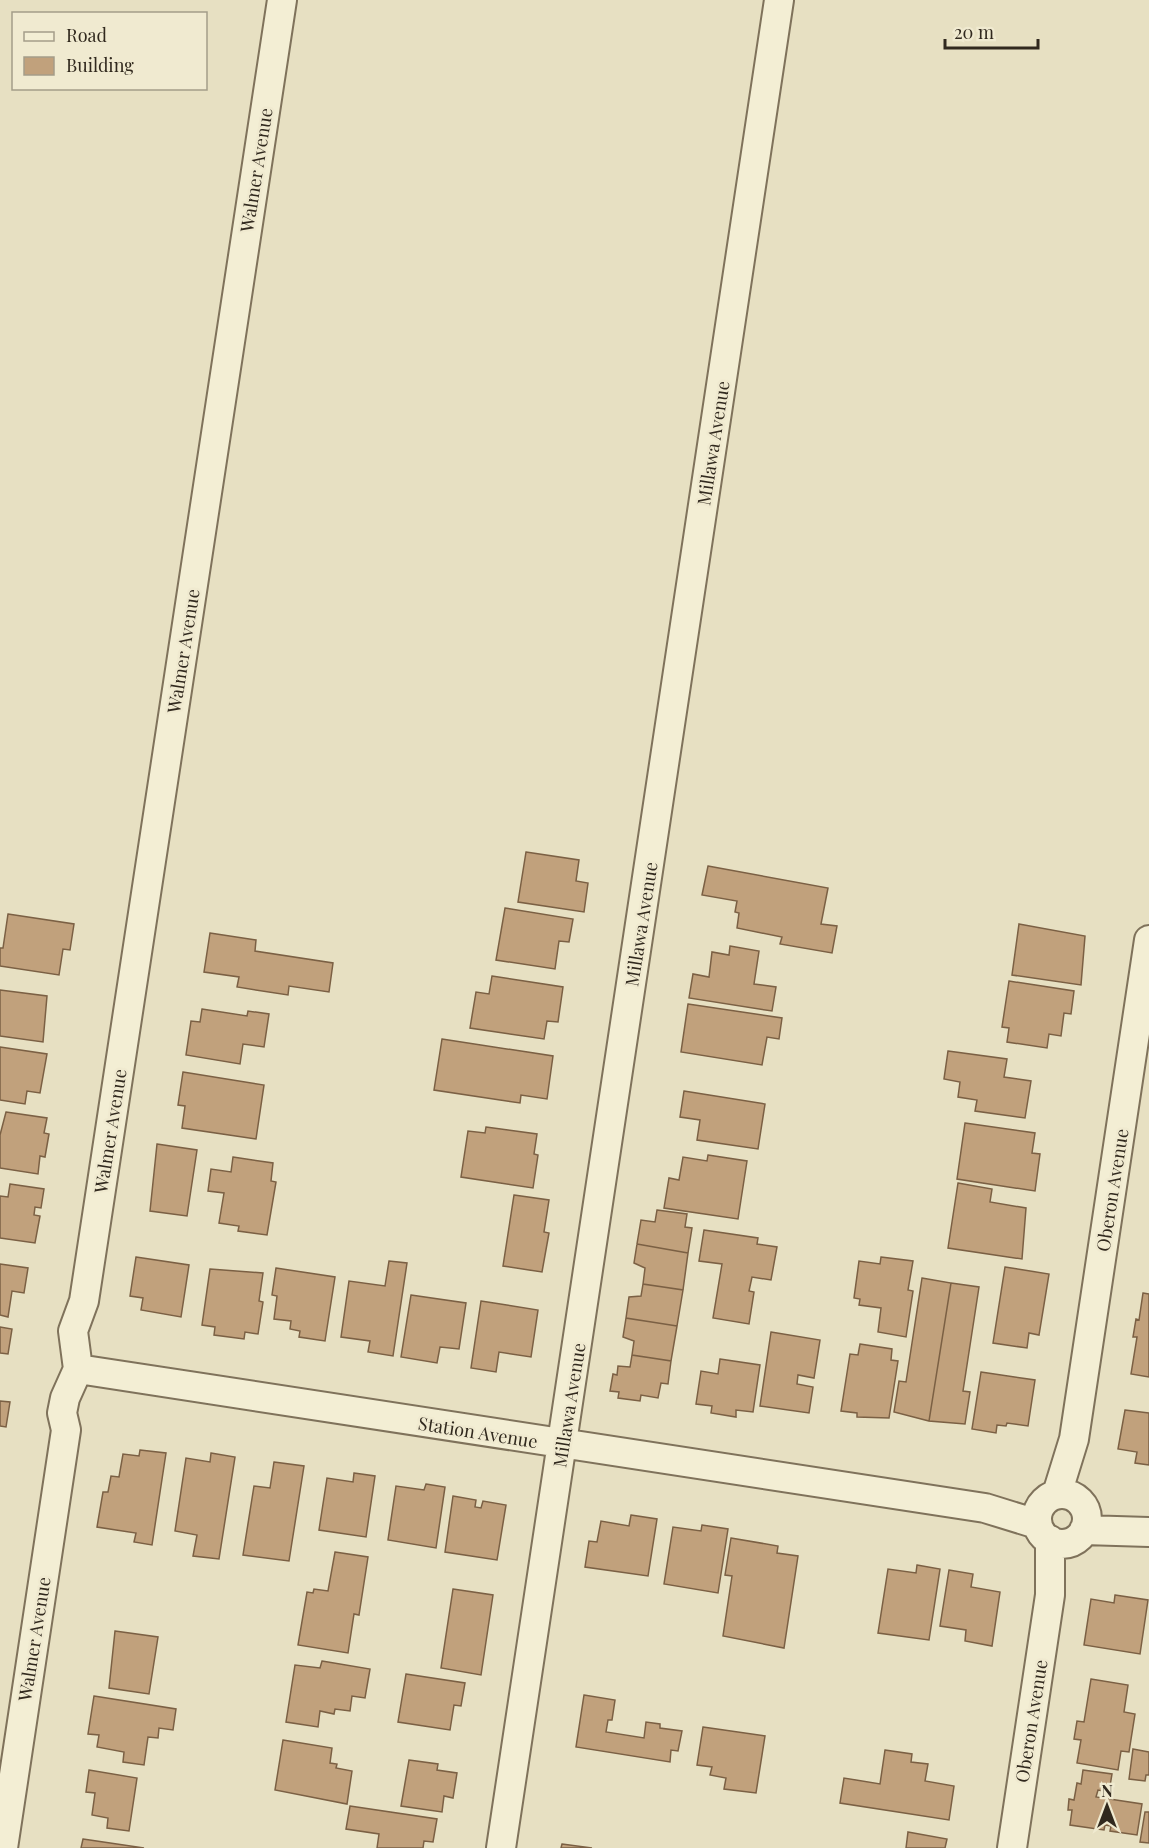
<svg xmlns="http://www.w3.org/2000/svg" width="1149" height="1848" viewBox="0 0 1149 1848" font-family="'Playfair Display',serif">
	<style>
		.building { fill: #c1a17c; stroke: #7b6044; stroke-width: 1.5 }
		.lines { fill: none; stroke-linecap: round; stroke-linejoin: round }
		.minor-casing { stroke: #7f725b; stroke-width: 32 }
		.minor { stroke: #f3eed4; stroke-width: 28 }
		.labels { text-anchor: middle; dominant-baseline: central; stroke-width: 5; stroke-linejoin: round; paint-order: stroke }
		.street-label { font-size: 18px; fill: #31291e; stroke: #f0ead0 }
	</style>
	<rect width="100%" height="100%" fill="#e7e0c2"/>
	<!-- building -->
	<path class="building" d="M526 852 579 860 576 881 588 883 584 912 518 902Z
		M708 866 828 888 821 924 837 926 832 953 780 944 782 937 737 928 739 913 735 912 737 901 702 895Z
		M505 908 573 919 569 942 559 941 555 969 496 960Z
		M8 914 74 924 70 950 63 949 59 975 0 966V948H3Z
		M1019 924 1085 936 1081 985 1012 975Z
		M210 933 256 940 255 951 333 963 329 992 289 986 288 995 237 987 239 977 204 972Z
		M730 946 759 951 754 984 776 987 772 1011 689 998 693 974 709 977 712 952 729 955Z
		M492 976 563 987 558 1022 547 1021 544 1039 470 1028 476 992 489 994Z
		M1009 981 1074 991 1071 1014 1064 1013 1061 1036 1049 1034 1047 1048 1007 1042 1009 1028 1002 1027Z
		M0 990 47 996 43 1042 0 1036Z
		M688 1004 782 1018 779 1039 767 1037 762 1065 681 1052Z
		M202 1009 247 1016 248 1011 269 1014 264 1047 243 1044 240 1064 186 1055 191 1021 200 1022Z
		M442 1039 553 1056 547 1099 521 1095 520 1103 434 1090Z
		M0 1047 47 1054 40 1093 27 1091 25 1104 0 1100Z
		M948 1051 1007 1059 1004 1077 1031 1081 1025 1118 975 1111 977 1100 958 1097 960 1082 944 1079Z
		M183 1072 264 1085 256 1139 182 1128 185 1106 178 1105Z
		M684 1091 765 1104 758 1149 697 1140 700 1120 680 1117Z
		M6 1112 47 1118 44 1133 49 1134 45 1157 40 1156 38 1174 0 1168V1135Z
		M965 1123 1035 1133 1032 1153 1040 1154 1035 1191 957 1179Z
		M486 1127 537 1134 534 1154 538 1155 533 1188 461 1177 468 1131 485 1133Z
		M157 1144 197 1150 187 1216 150 1211Z
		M708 1155 747 1161 738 1219 664 1208 669 1178 679 1180 683 1157 707 1161Z
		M233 1157 273 1163 271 1181 276 1182 267 1235 238 1231 239 1226 219 1223 224 1193 208 1191 211 1169 231 1172Z
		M958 1183 992 1189 990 1202 1026 1208 1022 1259 948 1248Z
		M10 1184 44 1189 41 1208 35 1207 34 1215 40 1216 35 1243 0 1238V1196L8 1197Z
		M514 1195 549 1200 544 1232 549 1233 542 1272 503 1266Z
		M657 1210 687 1214 685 1227 692 1228 688 1253 637 1244 641 1220 655 1222Z
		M704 1230 758 1238 757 1244 777 1247 771 1280 752 1277 749 1291 754 1292 749 1324 713 1318 722 1264 699 1261Z
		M637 1244 688 1253 683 1290 643 1284 645 1268 634 1263Z
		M136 1257 189 1265 181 1317 141 1310 143 1298 130 1296Z
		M881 1257 913 1261 908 1290 913 1291 906 1337 878 1332 881 1308 859 1305 860 1299 854 1298 859 1261 880 1264Z
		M389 1261 407 1263 393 1356 368 1352 370 1341 341 1337 349 1281 385 1286Z
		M0 1264 28 1268 24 1293 12 1291 8 1317 0 1315Z
		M1005 1267 1049 1274 1039 1335 1029 1333 1027 1348 993 1343Z
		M276 1268 335 1277 325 1341 299 1337 300 1331 290 1329 291 1321 274 1319 277 1296 272 1295Z
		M210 1269 263 1273 259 1301 263 1302 258 1334 245 1332 244 1339 214 1335 215 1327 202 1325Z
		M922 1278 951 1283 929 1421 894 1412 899 1381 906 1382Z
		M951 1283 979 1287 963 1391 970 1392 965 1424 929 1421Z
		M643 1284 683 1290 677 1326 626 1318 629 1297 641 1296Z
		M1143 1293 1149 1294V1377L1131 1374 1137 1337H1133L1136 1319 1139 1320Z
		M411 1295 466 1303 459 1349 440 1347 437 1363 401 1357Z
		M481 1301 538 1310 531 1357 499 1352 496 1372 471 1368Z
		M626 1318 677 1326 671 1361 632 1355 634 1341 623 1337Z
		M0 1327 12 1329 8 1354 0 1353Z
		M771 1332 820 1340 814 1378 798 1375 797 1384 813 1387 809 1413 760 1406Z
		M860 1344 892 1349 891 1360 898 1361 889 1418 857 1417V1413L841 1411 850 1354 858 1355Z
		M632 1355 671 1361 668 1384 661 1383 658 1398 641 1395 640 1401 618 1398 619 1392 610 1391 613 1374 617 1375 618 1366 630 1367Z
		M720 1359 760 1365 753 1412 736 1410V1417L711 1413 712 1406 696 1404 701 1371 718 1374Z
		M981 1372 1035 1380 1028 1426 1007 1423 1006 1426 997 1425 996 1433 972 1429Z
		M0 1401 10 1402 6 1427 0 1426Z
		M1125 1410 1149 1413V1465L1135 1463 1137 1452 1118 1449Z
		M140 1450 166 1453 152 1545 134 1542 136 1533 97 1527 103 1492H108L111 1476 119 1477 123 1454 139 1456Z
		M211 1453 235 1457 219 1559 193 1556 197 1535 175 1531 186 1458 210 1462Z
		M274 1462 304 1466 289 1561 243 1555 254 1486 270 1488Z
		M354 1473 375 1476 366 1537 319 1530 327 1478 353 1482Z
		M426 1484 445 1487 436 1548 388 1540 396 1486 424 1490Z
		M453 1496 476 1500 475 1507 481 1508 483 1501 506 1505 497 1560 445 1552Z
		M631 1515 657 1519 648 1576 585 1567 589 1541 597 1542 601 1521 629 1526Z
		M702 1525 728 1529 718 1593 664 1584 673 1527 701 1531Z
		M731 1538 778 1546 777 1553 798 1556 784 1648 723 1636 732 1576 725 1575Z
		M335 1552 368 1557 359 1615 354 1614 348 1653 298 1645 307 1592 313 1593 314 1589 328 1591Z
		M917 1565 940 1569 929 1640 878 1633 888 1569 916 1573Z
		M949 1570 973 1574 971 1587 1000 1592 992 1646 965 1641 966 1630 940 1626Z
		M453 1589 493 1595 481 1675 441 1668Z
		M1115 1595 1148 1600 1140 1654 1084 1645 1091 1599 1114 1603Z
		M115 1631 158 1637 149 1694 109 1688Z
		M322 1661 370 1669 365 1698 352 1696 350 1711 335 1709 334 1714 320 1711 318 1727 286 1722 295 1665 320 1668Z
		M406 1674 465 1683 461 1706 454 1705 450 1730 398 1722Z
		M1091 1679 1128 1685 1124 1712 1135 1714 1129 1752 1121 1751 1118 1770 1077 1763 1081 1740 1074 1739 1077 1721 1084 1722Z
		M584 1695 615 1700 612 1720H608L606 1732 644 1738 646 1722 660 1724V1728L682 1731 678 1751 671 1750 670 1762 576 1747Z
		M94 1696 176 1709 173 1730 159 1728 158 1738 148 1737 144 1765 123 1762 124 1752 97 1747 99 1735 88 1734Z
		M703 1727 765 1736 756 1793 724 1789 726 1778 710 1775 712 1767 697 1765Z
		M283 1740 332 1748 330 1763 337 1764 336 1768 352 1771 347 1804 275 1790Z
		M1133 1749 1149 1752V1775H1146L1145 1781 1129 1779Z
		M885 1750 912 1754 911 1762 928 1764 925 1781 954 1786 949 1820 840 1803 844 1778 880 1784Z
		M409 1760 438 1764 437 1770 457 1773 453 1798 444 1796 442 1812 401 1806Z
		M89 1770 137 1778 129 1831 107 1828 108 1818 92 1815 95 1793 86 1792Z
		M1083 1770 1112 1774 1109 1792 1098 1790 1096 1797 1142 1804 1137 1835 1110 1831 1111 1826 1105 1825 1104 1830 1070 1825 1072 1810H1068L1069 1799 1074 1800 1077 1783 1081 1784Z
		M350 1806 437 1819 433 1842 424 1841 423 1848H377L379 1834 346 1829Z
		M1145 1812H1149V1843L1140 1842Z
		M908 1832 947 1839 945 1848H906Z
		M83 1839 144 1848H81Z
		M562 1844 592 1848H561Z"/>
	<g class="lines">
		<defs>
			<path id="minor" d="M78 1369 985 1508 1037 1524
				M1057 1494 1074 1439 1149 940
				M1037 1519a25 25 0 1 1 50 0a25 25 0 1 1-50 0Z
				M1084 1530 1149 1532
				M3 1848 66 1430 62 1413 65 1398 78 1369 73 1331 84 1301 282 0
				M501 1848 779 0
				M1012 1848 1050 1595V1540"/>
		</defs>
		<!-- minor casing -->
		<use href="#minor" class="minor-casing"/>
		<!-- minor -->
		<use href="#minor" class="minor"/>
	</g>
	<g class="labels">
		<!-- street labels -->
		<g class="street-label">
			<text transform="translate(256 170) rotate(-81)">Walmer Avenue</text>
			<text transform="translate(713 443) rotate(-81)">Millawa Avenue</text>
			<text transform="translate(183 651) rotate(-81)">Walmer Avenue</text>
			<text transform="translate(641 924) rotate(-81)">Millawa Avenue</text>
			<text transform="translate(110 1131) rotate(-81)">Walmer Avenue</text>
			<text transform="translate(1112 1190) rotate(-81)">Oberon Avenue</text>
			<text transform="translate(569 1405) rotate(-81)">Millawa Avenue</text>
			<text transform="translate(478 1432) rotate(9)">Station Avenue</text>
			<text transform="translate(34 1639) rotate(-81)">Walmer Avenue</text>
			<text transform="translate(1031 1721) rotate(-81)">Oberon Avenue</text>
		</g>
	</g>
	<!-- legend -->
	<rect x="12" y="12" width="195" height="78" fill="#f0ead0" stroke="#a49d89" stroke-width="1.5"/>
	<rect x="24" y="32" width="30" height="9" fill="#f3eed4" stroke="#a49d89" stroke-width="1.5"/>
	<text x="66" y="42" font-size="18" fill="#31291e">Road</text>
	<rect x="24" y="57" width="30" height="18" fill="#c1a17c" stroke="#a49d89" stroke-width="1.5"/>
	<text x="66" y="72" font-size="18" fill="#31291e">Building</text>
	<!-- north arrow -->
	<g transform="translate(1107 1806)" stroke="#f0ead0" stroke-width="4.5" paint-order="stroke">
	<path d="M0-4.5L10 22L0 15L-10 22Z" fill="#31291e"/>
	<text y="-9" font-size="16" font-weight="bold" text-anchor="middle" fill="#31291e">N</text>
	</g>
	<!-- scale -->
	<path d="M945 39v9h93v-9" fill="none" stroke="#31291e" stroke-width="3"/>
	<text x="954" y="39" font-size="18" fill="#31291e" stroke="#f0ead0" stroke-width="4.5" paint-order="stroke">20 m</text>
</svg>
